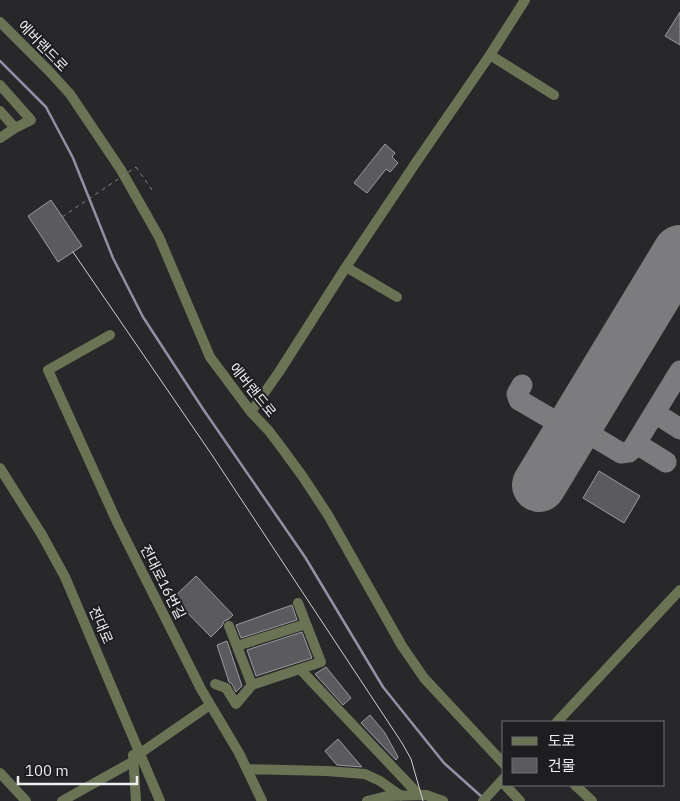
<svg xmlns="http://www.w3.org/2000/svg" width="680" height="801" viewBox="0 0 680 801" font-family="'IBM Plex Sans','Noto Sans KR',sans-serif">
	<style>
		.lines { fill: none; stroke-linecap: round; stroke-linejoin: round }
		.stream { stroke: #968ea4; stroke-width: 2.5 }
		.taxiway { stroke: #7c7c7e; stroke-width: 21 }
		.runway { stroke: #7c7c7e; stroke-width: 54 }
		.building { fill: #5b5a5e; stroke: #9b9a9e }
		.path { stroke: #828184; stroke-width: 1; stroke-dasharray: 4 4; stroke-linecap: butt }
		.minor { stroke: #6a7455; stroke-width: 10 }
		.tram { stroke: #d1d0d3; stroke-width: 1 }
		.path-bridge { stroke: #828184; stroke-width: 1; stroke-dasharray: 4 4; stroke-linecap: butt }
		.labels { text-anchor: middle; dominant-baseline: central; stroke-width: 4; stroke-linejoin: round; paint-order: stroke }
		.street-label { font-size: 14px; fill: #eeedf0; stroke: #1e1d20 }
	</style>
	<rect width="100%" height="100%" fill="#28272a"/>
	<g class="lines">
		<!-- stream -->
		<path class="stream" d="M0 61 46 107 73 158 113 258 143 317 203 409 305 557 383 687 444 763 482 797"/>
		<!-- taxiway -->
		<path class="taxiway" d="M522 385 517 394 519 400 560 424
			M655 413 680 429
			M586 432 621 453 629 452 633 448 680 371
			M637 444 666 462"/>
		<!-- runway -->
		<path class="runway" d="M539 485 680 252"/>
	</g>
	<!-- building -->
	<path class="building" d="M680 12V45L665 36Z
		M385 144 395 153 392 157 398 163 390 172 386 169 367 193 354 183Z
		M51 200 82 246 58 262 28 216Z
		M599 471 640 496 624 523 583 498Z
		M196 576 233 615 229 619 224 621 222 626 211 637 173 598Z
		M292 605 297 620 241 638 236 625Z
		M302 632 312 658 256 676 247 650Z
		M227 641 242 686 236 692 232 684 229 682 217 645Z
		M326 667 351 698 343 705 315 674Z
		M370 715 385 733 398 757 396 760 361 723Z
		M338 739 362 767 337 765 325 751Z"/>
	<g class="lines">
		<!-- path -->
		<path class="path" d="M136 167 152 190"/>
		<!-- minor -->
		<path class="minor" d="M0 22 49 71 70 94 121 170 159 237 210 357 251 412 269 431 284 451 303 477 328 515 402 646 424 678 504 764
			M490 55 554 95
			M0 85 31 120 15 128 0 111
			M0 138 15 128
			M346 267 397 297
			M110 335 48 370 117 522 201 689 239 753 262 801
			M251 412 279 372 346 267 417 161 490 55 525 0
			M0 468 42 535 65 577 160 801
			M237 646 306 624
			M300 669 419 795
			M215 684 226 688 236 704 252 685 229 626
			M252 685 321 662 298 603
			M557 722 680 590
			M139 754 210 705
			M133 755 136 801
			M247 769 327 771 365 774 380 781 401 796
			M0 773 26 801
			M505 785 520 801
			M575 785 592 801
			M62 801 134 761
			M367 801 387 796 426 795 443 801
			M483 801 504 778"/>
		<!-- tram -->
		<path class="tram" d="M73 252 212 455 402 743 411 759 423 801"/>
		<!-- path-bridge -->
		<path class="path-bridge" d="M62 217 136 167"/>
	</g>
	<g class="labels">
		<!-- street labels -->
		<g class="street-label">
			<text transform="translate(43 46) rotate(46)">에버랜드로</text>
			<text transform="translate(253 390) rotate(51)">에버랜드로</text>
			<text transform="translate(163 582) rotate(63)">전대로16번길</text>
			<text transform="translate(101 625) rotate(67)">전대로</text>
		</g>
	</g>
	<!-- legend -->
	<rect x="502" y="721" width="162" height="65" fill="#1e1d20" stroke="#717073"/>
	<rect x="512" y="737" width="25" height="8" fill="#6a7455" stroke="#717073"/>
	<text x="548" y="746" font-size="15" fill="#eeedf0">도로</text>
	<rect x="512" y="758" width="25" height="15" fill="#5b5a5e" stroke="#717073"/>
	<text x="548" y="771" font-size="15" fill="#eeedf0">건물</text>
	<!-- scale -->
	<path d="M18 776v8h119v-8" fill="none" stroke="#eeedf0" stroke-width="2.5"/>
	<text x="25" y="776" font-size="15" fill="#eeedf0" stroke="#1e1d20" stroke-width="4" paint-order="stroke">100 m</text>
</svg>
